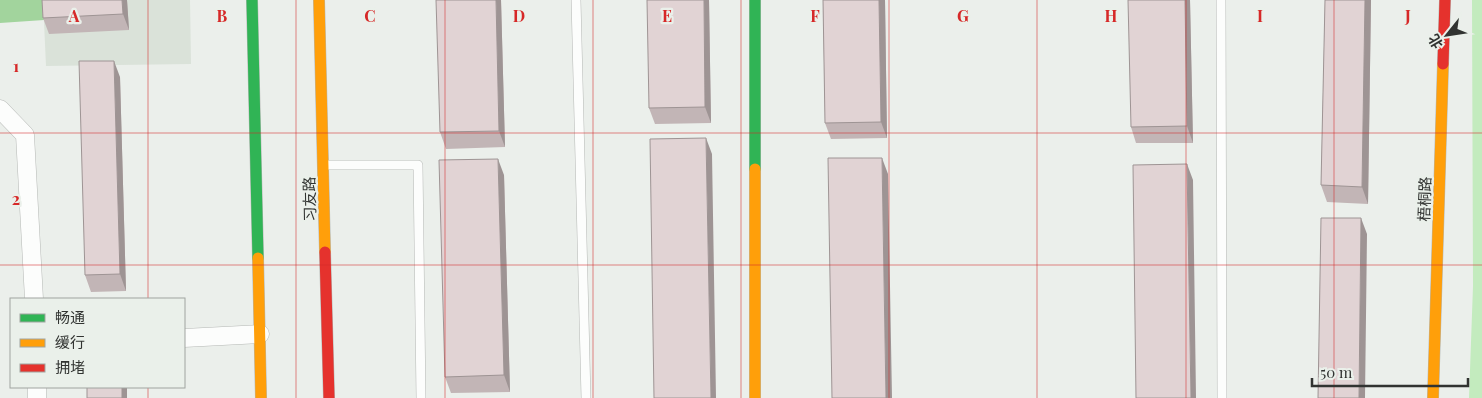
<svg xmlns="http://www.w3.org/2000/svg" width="1482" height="398" viewBox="0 0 1482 398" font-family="'Playfair Display','Noto Sans SC',serif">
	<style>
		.built { fill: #dae2d9 }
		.green { fill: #c3ebbe }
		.water { fill: #a2d49d }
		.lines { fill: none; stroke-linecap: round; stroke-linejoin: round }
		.lane-casing { stroke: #b5b8b5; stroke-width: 10 }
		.street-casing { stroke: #b5b8b5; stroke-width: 19 }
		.fast-casing { stroke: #b5b8b5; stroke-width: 12 }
		.slow-casing { stroke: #b5b8b5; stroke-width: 12 }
		.jam-casing { stroke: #b5b8b5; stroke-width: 12 }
		.lane { stroke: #fcfdfc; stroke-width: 9 }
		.street { stroke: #fcfdfc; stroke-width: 18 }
		.fast { stroke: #30b455; stroke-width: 11 }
		.slow { stroke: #ff9f0a; stroke-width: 11 }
		.jam { stroke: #e5322d; stroke-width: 11 }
		.wall { fill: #c2b5b6 }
		.shaded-wall { fill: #9e9494 }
		.building { fill: #e1d3d4; stroke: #9e9494 }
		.grid { fill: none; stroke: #d62828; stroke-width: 1; stroke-opacity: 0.55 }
		.labels { text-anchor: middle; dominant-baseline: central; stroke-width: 4.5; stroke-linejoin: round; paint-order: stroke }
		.street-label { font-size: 15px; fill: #313331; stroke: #eaf0ea }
		.grid-label { font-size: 16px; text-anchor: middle; font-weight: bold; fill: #d62828; stroke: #eaf0ea; stroke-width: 4.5; stroke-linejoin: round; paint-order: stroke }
	</style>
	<rect width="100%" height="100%" fill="#ebefeb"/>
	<!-- built -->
	<path class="built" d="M43 0H190L191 64 46 66Z"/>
	<!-- green -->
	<path class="green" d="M1472 0H1482V398H1469L1473 286Z"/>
	<!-- water -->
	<path class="water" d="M0 0H43L44 20 0 23Z"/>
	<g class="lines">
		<defs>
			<path id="lane" d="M576 0 586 398
				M1221 0 1222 398
				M326 165H418L421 398"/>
			<path id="street" d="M0 109 25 135 34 299
				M184 338 260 334
				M37 387V398"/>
			<path id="fast" d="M252 0 258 258
				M755 0V169"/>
			<path id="slow" d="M319 0 325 252
				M755 169V398
				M258 258 261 398
				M1433 398 1443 64"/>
			<path id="jam" d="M1443 64 1445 0
				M325 252 329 398"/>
		</defs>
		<!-- lane casing -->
		<use href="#lane" class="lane-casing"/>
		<!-- street casing -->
		<use href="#street" class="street-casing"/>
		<!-- fast casing -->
		<use href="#fast" class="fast-casing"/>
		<!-- slow casing -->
		<use href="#slow" class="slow-casing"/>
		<!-- jam casing -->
		<use href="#jam" class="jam-casing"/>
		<!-- lane -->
		<use href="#lane" class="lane"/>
		<!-- street -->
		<use href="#street" class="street"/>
		<!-- fast -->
		<use href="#fast" class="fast"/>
		<!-- slow -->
		<use href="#slow" class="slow"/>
		<!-- jam -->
		<use href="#jam" class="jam"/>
	</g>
	<!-- wall -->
	<path class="wall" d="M42 0H127L129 30 49 34 43 18Z
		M501 0 505 147 446 149 440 132Z
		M709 0 711 123 655 124 649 108Z
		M823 0H885L887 138 831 139 825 123Z
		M1190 0 1193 143H1136L1131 127Z
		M1325 0H1371L1368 204 1327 202 1321 185Z
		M120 77 126 291 91 292 85 275Z
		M504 175 510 392 451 393 445 377Z"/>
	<!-- shaded-wall -->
	<path class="shaded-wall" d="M122 0H127L129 30 123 14Z
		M496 0H501L505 147 499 131Z
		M704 0H709L711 123 705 107Z
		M879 0H885L887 138 881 122Z
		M1185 0H1190L1193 143 1187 126Z
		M1365 0H1371L1368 204 1362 187Z
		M114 61 120 77 126 291 120 274Z
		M706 138 712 154 716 398H711Z
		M882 158 888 174 892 398H886Z
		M498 159 504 175 510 392 504 375Z
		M1187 164 1193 180 1196 398H1191Z
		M1361 218 1367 234 1365 398H1359Z
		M122 387H127V398H122Z"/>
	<!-- building -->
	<path class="building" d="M42 0H122L123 14 43 18Z
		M436 0H496L499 131 440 132Z
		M647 0H704L705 107 649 108Z
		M823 0H879L881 122 825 123Z
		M1128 0H1185L1187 126 1131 127Z
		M1325 0H1365L1362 187 1321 185Z
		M79 61H114L120 274 85 275Z
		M706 138 711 398H654L650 139Z
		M828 158H882L886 398H832Z
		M498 159 504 375 445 377 439 160Z
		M1187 164 1191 398H1136L1133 165Z
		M1321 218H1361L1359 398H1318Z
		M87 387H122V398H87Z"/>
	<!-- grid -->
	<path class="grid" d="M148 0V299M296 0V398M445 0V398M593 0V398M741 0V398M889 0V398M1037 0V398M1186 0V398M1334 0V398M0 133H1482M0 265H1482M148 387V398"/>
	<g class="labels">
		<!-- street labels -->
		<g class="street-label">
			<text transform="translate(309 199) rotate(-91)">习友路</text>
			<text transform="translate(1424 199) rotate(-88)">梧桐路</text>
		</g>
	</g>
	<g class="grid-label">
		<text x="74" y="22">A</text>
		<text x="222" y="22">B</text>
		<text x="370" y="22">C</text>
		<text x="519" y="22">D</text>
		<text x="667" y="22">E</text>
		<text x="815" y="22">F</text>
		<text x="963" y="22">G</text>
		<text x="1111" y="22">H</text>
		<text x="1260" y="22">I</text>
		<text x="1408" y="22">J</text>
		<text x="16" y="72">1</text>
		<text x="16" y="205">2</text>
	</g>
	<!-- legend -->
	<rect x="10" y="298" width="175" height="90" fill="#eaf0ea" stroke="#a0a4a0"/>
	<rect x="20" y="314" width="25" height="8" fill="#30b455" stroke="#a0a4a0"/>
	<text x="55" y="323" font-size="15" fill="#313331">畅通</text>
	<rect x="20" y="339" width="25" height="8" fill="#ff9f0a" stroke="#a0a4a0"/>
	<text x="55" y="348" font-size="15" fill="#313331">缓行</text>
	<rect x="20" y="364" width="25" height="8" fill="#e5322d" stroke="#a0a4a0"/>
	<text x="55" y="373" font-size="15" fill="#313331">拥堵</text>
	<!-- north arrow -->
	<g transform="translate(1447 35) rotate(240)" stroke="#eaf0ea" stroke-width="4" paint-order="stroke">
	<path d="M0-4L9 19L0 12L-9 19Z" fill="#313331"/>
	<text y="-8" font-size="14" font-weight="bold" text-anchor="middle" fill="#313331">北</text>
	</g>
	<!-- scale -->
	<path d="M1312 378v8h156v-8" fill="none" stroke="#313331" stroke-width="2.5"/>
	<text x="1320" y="378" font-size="15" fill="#313331" stroke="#eaf0ea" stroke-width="4" paint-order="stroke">50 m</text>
</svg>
